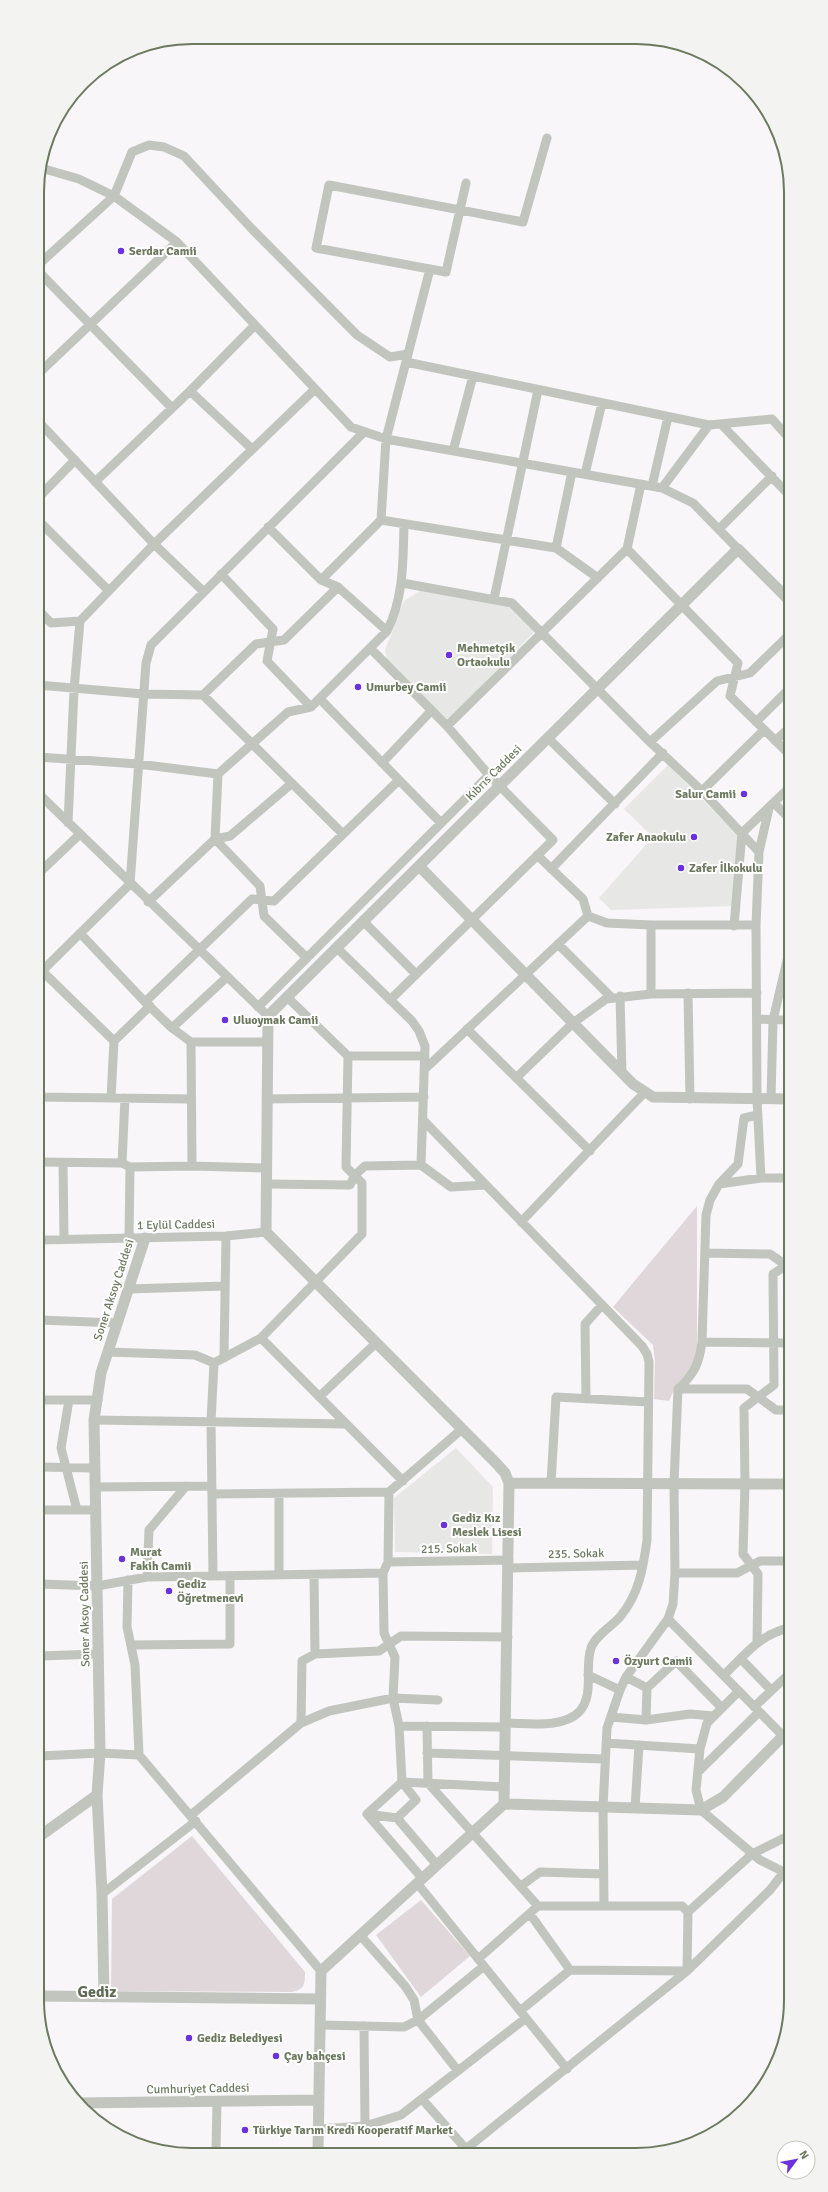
<svg xmlns="http://www.w3.org/2000/svg" width="828" height="2192" viewBox="0 0 828 2192" font-family="Signika,sans-serif">
	<style>
		.built { fill: #e7e7e6 }
		.green { fill: #dfd7d9 }
		.lines { fill: none; stroke-linecap: round; stroke-linejoin: round }
		.minor { stroke: #c1c5bd; stroke-width: 9 }
		.tertiary { stroke: #c1c5bd; stroke-width: 11 }
		.poi-dot { fill: #6a31dc; stroke: #fff; stroke-width: 1.5 }
		.labels { text-anchor: middle; dominant-baseline: central; stroke-width: 4; stroke-linejoin: round; paint-order: stroke }
		.poi-label { font-size: 12px; font-weight: bold; fill: #6c795f; stroke: #fff; text-anchor: start }
		.street-label { font-size: 12px; fill: #6c795f; stroke: #fff }
		.district-label { font-size: 16px; font-weight: bold; fill: #606b56; stroke: #fff }
		.rim { fill: none; stroke: #6c795f; stroke-width: 2 }
	</style>
	<rect width="100%" height="100%" fill="#f8f6f8"/>
	<!-- built -->
	<path class="built" d="M421 590 511 606 536 630 451 718 444 719 387 660 385 650 404 601Z
		M668 765 738 835 732 906 611 910 599 898 653 837 624 809Z
		M456 1448 493 1487 492 1554 395 1552 394 1498Z"/>
	<!-- green -->
	<path class="green" d="M697 1206V1362L676 1385 669 1401 654 1399 655 1362 653 1345 613 1307Z
		M192 1836 305 1972C305 1985 304 1990 291 1992L111 1991 112 1899Z
		M421 1900 470 1956 421 1997 376 1935Z"/>
	<g class="lines">
		<!-- minor -->
		<path class="minor" d="M41 168 79 179 114 196 177 242 351 427 386 439 662 488 693 503 738 549
			M466 183 446 272 316 248 329 185 523 222 547 138
			M37 266 114 196 132 152 149 145 164 147 184 156 252 229 357 335 390 357 408 354
			M37 270 172 408
			M406 362 709 425
			M38 374 177 242
			M38 421 154 544 204 592
			M721 424 788 494
			M251 448 190 391 255 325
			M453 451 473 376
			M585 474 602 403
			M95 482 190 391
			M641 484 627 549 738 663 730 696 789 754
			M652 486 668 417
			M662 488 709 425 772 419 788 437
			M38 498 75 460
			M38 520 108 590
			M381 520 556 548 598 578
			M268 527 321 580 338 587 387 631
			M719 529 772 476
			M556 548 572 472
			M221 574 273 629 267 661 311 707
			M321 580 381 520 386 439 430 269
			M402 583 512 603 650 742 702 791 759 852
			M494 599 538 390
			M38 610 51 623 80 621
			M371 649 447 726 489 775 553 840 390 1000
			M38 685 143 694 203 695 343 834
			M203 695 256 644 284 640 338 587
			M320 699 441 823
			M756 722 789 689
			M447 726 627 549
			M548 738 615 804
			M775 741 789 728
			M650 742 717 681 750 673 789 635
			M38 757 138 764 218 774
			M382 763 431 711
			M702 791 764 730
			M38 793 268 1016
			M774 803 789 818
			M68 823 74 690 80 621 154 544 315 389
			M537 855 583 899 588 916
			M551 869 663 753
			M38 874 80 834
			M148 902 215 839 230 836 291 784
			M588 916 607 923 651 925H756
			M363 921 416 974
			M651 925V994
			M734 926 742 833 789 788
			M80 933 145 1002 172 1028 191 1042H268
			M558 944 612 998
			M337 948 412 1021 419 1031 425 1046 421 1165
			M307 958 264 916 260 886 215 839 218 774 288 712 311 707 387 631C404 598 403 560 404 524
			M38 967 114 1041
			M38 975 130 884 146 663 151 645 364 432
			M688 993 690 1099
			M620 996 622 1073
			M145 1002 252 899 274 901 399 780
			M258 1007 489 775
			M757 1019 789 1020
			M172 1028 227 977
			M467 1029 590 1151
			M191 1042 192 1166
			M39 1047 40 1097
			M348 1056H425
			M426 1068 588 916
			M516 1078 573 1023 606 999 651 994 757 993
			M39 1097 191 1099
			M111 1098 114 1041 150 1006
			M267 1099 424 1097
			M771 1099 773 1020 789 952
			M423 1120 642 1346 647 1354 649 1362 647 1540C643 1569 639 1594 620 1617 612 1626 595 1636 591 1648 584 1668 595 1695 579 1712 562 1729 527 1723 505 1723
			M39 1162 122 1163 130 1167 192 1166 267 1168
			M63 1163 64 1238
			M122 1163 125 1098
			M761 1178 757 1099 756 925 759 852 769 808
			M267 1184 350 1185 355 1175 365 1166 421 1165 451 1187 485 1185
			M719 1184 761 1178H789
			M521 1222 645 1092
			M129 1237 130 1167
			M39 1240 226 1236 266 1232
			M705 1253 770 1254 790 1268
			M128 1289 225 1286
			M39 1320 117 1323
			M261 1338 403 1481
			M702 1342 790 1343
			M108 1352 195 1355 214 1363
			M224 1358 226 1236
			M214 1363 261 1338 362 1234V1183L346 1167 348 1056 287 997
			M678 1389H747L776 1410H790
			M319 1397 376 1343
			M586 1399 585 1324 602 1305
			M39 1400H98
			M69 1400 61 1448 77 1510
			M94 1420 346 1424
			M39 1467 95 1468
			M551 1483 556 1397 648 1402
			M96 1487 212 1486
			M389 1492 388 1562 383 1573 384 1633 395 1657 393 1698 399 1726 402 1782 367 1814 422 1878
			M212 1494 389 1492 462 1429
			M39 1510H96
			M388 1562 509 1560
			M509 1568 643 1565
			M675 1573H737L760 1561H790
			M279 1575V1494
			M314 1575 315 1654
			M213 1576 211 1421 214 1363
			M147 1577 149 1530 186 1486
			M128 1580 127 1627 135 1665 139 1755
			M39 1584 97 1586 147 1577 383 1573
			M668 1619 790 1743
			M757 1643 758 1574 743 1554 745 1484 744 1408 774 1385 773 1274 790 1263
			M131 1645 230 1644V1576
			M39 1656 98 1654
			M741 1659 771 1690
			M588 1675 620 1690
			M724 1675C744 1656 761 1633 790 1628
			M626 1677 647 1688
			M739 1691 707 1723 700 1749 696 1790 701 1810 760 1860 784 1872 790 1871
			M754 1707 790 1673
			M611 1717 646 1720 690 1714 714 1716
			M646 1720 647 1688 676 1661 721 1707
			M301 1723 302 1661 315 1654 379 1651 401 1636 508 1637
			M399 1726 505 1727
			M427 1726 428 1783 538 1906
			M606 1743 700 1749
			M427 1753 604 1759
			M40 1756 100 1753 139 1755 321 1971
			M698 1772 759 1712
			M402 1782 504 1787
			M635 1808 639 1745
			M367 1814 397 1818 437 1865
			M191 1815 301 1723 329 1711 393 1698 438 1700
			M397 1818 416 1800 402 1782
			M417 1883 567 2069
			M521 1886 540 1872 603 1874
			M102 1894 196 1821
			M604 1906 603 1807 607 1728 620 1690 626 1677 668 1619 673 1604 675 1573 674 1483 678 1389C695 1373 699 1364 702 1342L706 1215 710 1200 719 1184 738 1164 744 1118 758 1115
			M530 1914 570 1970
			M360 1935 405 1986 414 2000 418 2020 458 2071
			M478 1959 538 1906H682L688 1912
			M687 1971 688 1912 752 1854 790 1835
			M520 2011 570 1970 687 1971
			M320 2025 404 2027 418 2020 484 1966
			M364 2026 365 2126
			M422 2099 466 2149 687 1971 770 1890 784 1872
			M318 2129 365 2126 401 2115 526 2018
			M216 2152 217 2101"/>
		<!-- tertiary -->
		<path class="tertiary" d="M419 866 633 1084 653 1097 789 1099
			M509 1483 790 1484
			M504 1804 701 1810 723 1797 790 1729
			M40 1836 97 1795
			M40 1996 320 1999
			M104 1997 102 1894 97 1795 100 1753 94 1420 101 1373 145 1238
			M77 2103 319 2100
			M318 2152 321 1971 504 1804 509 1483 505 1473 496 1463 266 1232 268 1016 738 549 789 600"/>
	</g>
	<!-- markers -->
	<g class="poi-dot">
		<circle cx="121" cy="251" r="4"/>
		<circle cx="449" cy="655" r="4"/>
		<circle cx="358" cy="687" r="4"/>
		<circle cx="744" cy="794" r="4"/>
		<circle cx="694" cy="837" r="4"/>
		<circle cx="681" cy="868" r="4"/>
		<circle cx="225" cy="1020" r="4"/>
		<circle cx="444" cy="1525" r="4"/>
		<circle cx="122" cy="1559" r="4"/>
		<circle cx="169" cy="1591" r="4"/>
		<circle cx="616" cy="1661" r="4"/>
		<circle cx="189" cy="2038" r="4"/>
		<circle cx="276" cy="2056" r="4"/>
		<circle cx="245" cy="2130" r="4"/>
	</g>
	<g class="labels">
		<!-- poi labels -->
		<g class="poi-label">
			<text x="129" y="251">Serdar Camii</text>
			<text x="457" y="648">Mehmetçik<tspan x="457" dy="14">Ortaokulu</tspan></text>
			<text x="366" y="687">Umurbey Camii</text>
			<text x="736" y="794" text-anchor="end">Salur Camii</text>
			<text x="686" y="837" text-anchor="end">Zafer Anaokulu</text>
			<text x="689" y="868">Zafer İlkokulu</text>
			<text x="233" y="1020">Uluoymak Camii</text>
			<text x="452" y="1518">Gediz Kız<tspan x="452" dy="14">Meslek Lisesi</tspan></text>
			<text x="130" y="1552">Murat<tspan x="130" dy="14">Fakih Camii</tspan></text>
			<text x="177" y="1584">Gediz<tspan x="177" dy="14">Öğretmenevi</tspan></text>
			<text x="624" y="1661">Özyurt Camii</text>
			<text x="197" y="2038">Gediz Belediyesi</text>
			<text x="284" y="2056">Çay bahçesi</text>
			<text x="253" y="2130">Türkiye Tarım Kredi Kooperatif Market</text>
		</g>
		<!-- street labels -->
		<g class="street-label">
			<text transform="translate(494 773) rotate(-45)">Kıbrıs Caddesi</text>
			<text transform="translate(176 1225) rotate(-1)">1 Eylül Caddesi</text>
			<text transform="translate(114 1290) rotate(-72)">Soner Aksoy Caddesi</text>
			<text transform="translate(449 1549) rotate(-1)">215. Sokak</text>
			<text transform="translate(576 1554) rotate(-1)">235. Sokak</text>
			<text transform="translate(85 1614) rotate(-91)">Soner Aksoy Caddesi</text>
			<text transform="translate(198 2089) rotate(-1)">Cumhuriyet Caddesi</text>
		</g>
		<!-- district labels -->
		<g class="district-label">
			<text x="97" y="1992">Gediz</text>
		</g>
	</g>
	<!-- crop -->
	<path d="M0 0H828V2192H0ZM192 44H636A148 148 0 0 1 784 192V2000A148 148 0 0 1 636 2148H192A148 148 0 0 1 44 2000V192A148 148 0 0 1 192 44Z" fill="#f3f4f2" fill-rule="evenodd"/>
	<path class="rim" d="M192 44H636A148 148 0 0 1 784 192V2000A148 148 0 0 1 636 2148H192A148 148 0 0 1 44 2000V192A148 148 0 0 1 192 44Z"/>
	<!-- north arrow -->
	<g transform="translate(796 2160) rotate(58)"><circle r="19" fill="#ffffff" stroke="#c4c9bf"/>
	<path d="M0-3L7 15L0 10L-7 15Z" fill="#6a31dc"/>
	<text y="-6" font-size="11" font-weight="bold" text-anchor="middle" fill="#6c795f">N</text>
	</g>
</svg>
